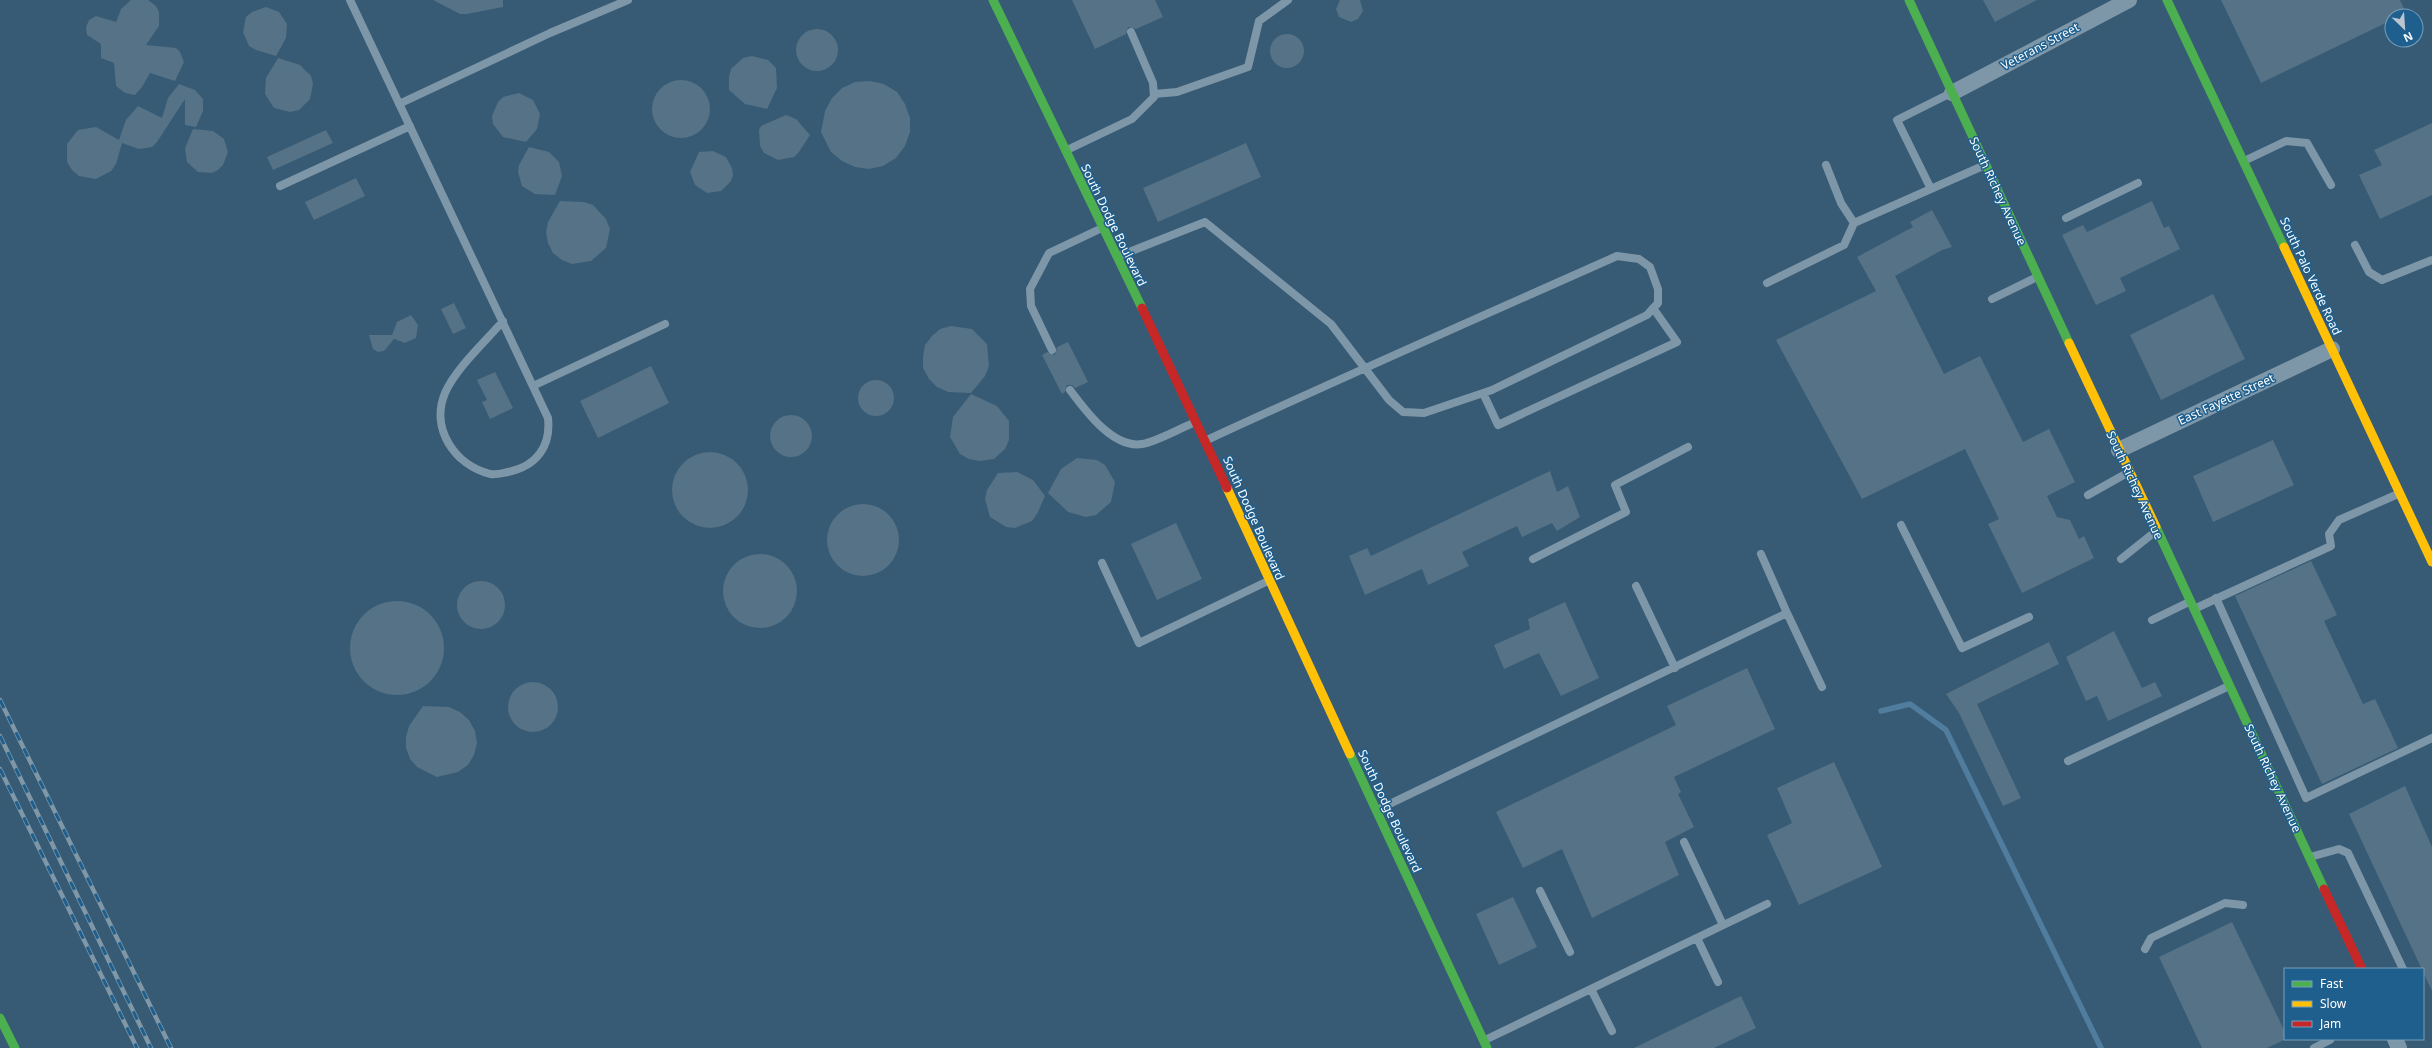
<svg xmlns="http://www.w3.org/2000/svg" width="2432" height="1048" viewBox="0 0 2432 1048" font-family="'Noto Sans',sans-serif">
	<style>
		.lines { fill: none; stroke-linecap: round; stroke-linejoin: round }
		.stream { stroke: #507d9d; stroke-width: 5.5 }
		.building { fill: #557286 }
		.lane { stroke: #7e97a8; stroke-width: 8 }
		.street { stroke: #7e97a8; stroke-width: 16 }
		.fast { stroke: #4caf50; stroke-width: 9 }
		.slow { stroke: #ffc107; stroke-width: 9 }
		.jam { stroke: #c62828; stroke-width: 9 }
		.rail-casing { stroke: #7f97a7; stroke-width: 4.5 }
		.rail { stroke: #1e5f8e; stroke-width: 3; stroke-dasharray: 9; stroke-linecap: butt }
		.labels { text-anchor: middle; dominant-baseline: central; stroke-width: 3; stroke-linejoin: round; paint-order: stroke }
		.street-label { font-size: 12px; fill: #fff; stroke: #1e5f8e }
	</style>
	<rect width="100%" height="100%" fill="#375b75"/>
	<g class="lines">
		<!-- stream -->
		<path class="stream" d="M1881 711 1910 704 1946 730 2101 1048"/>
	</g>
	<!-- building -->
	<path class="building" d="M131 0H148L156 6 159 12V26L146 45 176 48 180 52 184 62 175 81 150 73 142 87 135 95 125 93 116 86 114 63 101 58V44L87 35 86 27 89 20 96 16 116 22 121 9Z
		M433 0H503V7L467 14H460Z
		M1072 0H1155L1163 17 1136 29 1128 27 1126 34 1095 49Z
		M1340 0H1360L1363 11 1358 19 1351 22 1339 17 1336 9Z
		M1983 0H2037L1995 22Z
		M2221 0H2400L2406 13 2392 16V20L2261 83Z
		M266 7 279 12 287 24 286 38 276 56 256 50 249 46 243 32 246 17 252 12Z
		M796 50a21 21 0 1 1 42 0a21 21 0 1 1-42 0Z
		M1270 51a17 17 0 1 1 34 0a17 17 0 1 1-34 0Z
		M752 56 768 60 776 68 777 88 767 109 745 104 729 90V77L731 69 743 58Z
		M278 58 300 65 311 76 313 84 310 99 299 110 290 112 274 108 265 94 266 78Z
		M652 109a29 29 0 1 1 58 0a29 29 0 1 1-58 0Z
		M870 81 884 84 897 92 905 104 910 118V132L905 146 896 158 883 166 869 169 855 167 842 161 831 152 821 132 825 111 832 98 842 88 855 82Z
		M179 84 195 90 203 99V111L196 127 185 125V99L157 142 152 147 139 149 122 143 116 164 111 171 96 179 79 176 72 170 67 162V144L78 130 96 127 119 140 126 120 138 106 162 118 168 98Z
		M519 93 533 100 540 114 537 129 526 142 503 137 493 124 492 116 498 102 503 97Z
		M786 115 796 119 810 135 799 152 794 157 778 160 764 153 760 146 759 130 761 126Z
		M2432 123V195L2380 219 2359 175 2382 165 2374 150Z
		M193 129 213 131 224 139 228 152 223 165 218 170 212 173 198 172 187 162 185 148Z
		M326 130 333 143 273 170 267 157Z
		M1246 143 1261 177 1158 222 1143 188Z
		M529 147 549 152 559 162 562 176 555 195 535 194 522 186 518 172 519 165Z
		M713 151 726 157 732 168 733 175 731 181 721 191 707 193 695 185 690 172 699 152Z
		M356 178 365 196 314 220 305 202Z
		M560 201 584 202 593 205 606 219 610 229 606 248 591 261 572 264 562 260 553 253 548 243 546 232 548 222Z
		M2152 201 2164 228 2169 226 2180 249 2120 278 2126 291 2096 305 2062 235 2083 225 2087 232Z
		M1932 210 1952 247 1942 250 1895 276 1944 374 1980 356 2023 442 2049 429 2075 482 2047 496 2057 517 2070 520 2079 539 2084 536 2094 558 2022 593 1988 524 1999 519 1965 449 1862 499 1776 340 1876 291 1857 257 1913 227 1910 222Z
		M2213 294 2245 359 2161 400 2130 335Z
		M454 303 466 328 453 334 441 309Z
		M411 315 418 325 416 338 405 343 394 339 384 351 378 352 373 349 369 335H392L397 322Z
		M951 326 972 329 987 344 989 366 985 376 971 393 948 392 937 387 929 379 923 368V357L925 345 932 336 940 329Z
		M1068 342 1088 382 1075 388 1072 385H1067L1065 392 1062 394 1042 355 1047 352 1055 355 1057 347Z
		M651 366 669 403 598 438 580 401Z
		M495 372 513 408 490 419 482 402 487 400 477 380Z
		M858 398a18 18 0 1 1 36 0a18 18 0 1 1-36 0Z
		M971 394 997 406 1009 421V440L1005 449 994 459 979 461 969 459 960 454 950 437 953 417Z
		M770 436a21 21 0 1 1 42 0a21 21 0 1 1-42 0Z
		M2273 440 2294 485 2213 522 2193 476Z
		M672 490a38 38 0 1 1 76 0a38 38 0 1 1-76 0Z
		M1077 458 1097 460 1105 465 1115 482 1111 502 1096 515 1086 517 1068 512 1048 493 1061 469Z
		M1550 471 1557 492 1568 486 1580 517 1557 531 1552 523 1522 537 1517 526 1462 552 1469 566 1428 585 1422 569 1365 595 1349 556 1367 548 1371 556Z
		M1017 472 1033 480 1045 496 1037 514 1032 521 1015 528 1006 527 990 517 985 499 987 490 998 473Z
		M827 540a36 36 0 1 1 72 0a36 36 0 1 1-72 0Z
		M1176 523 1202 579 1157 600 1131 544Z
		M723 591a37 37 0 1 1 74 0a37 37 0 1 1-74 0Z
		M2311 561 2337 615 2324 621 2363 704 2375 699 2398 748 2322 784 2235 596Z
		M457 605a24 24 0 1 1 48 0a24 24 0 1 1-48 0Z
		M350 648a47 47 0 1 1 94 0a47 47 0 1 1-94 0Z
		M1565 602 1599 678 1561 696 1539 653 1504 669 1494 645 1530 629 1528 619Z
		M2114 631 2142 688 2155 682 2162 696 2108 721 2097 696 2086 701 2066 657Z
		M2049 642 2059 664 1977 704 2021 798 2003 806 1959 713 1946 694Z
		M1747 668 1775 729 1674 777 1681 792 1678 794 1694 827 1665 842 1679 875 1592 918 1562 849 1523 868 1496 812 1676 725 1667 706Z
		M508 707a25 25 0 1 1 50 0a25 25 0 1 1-50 0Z
		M423 706 449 707 460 712 469 720 475 731 477 743 474 755 468 765 458 772 437 777 417 767 410 759 406 748V737L409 726Z
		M1834 762 1882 867 1799 905 1767 835 1792 823 1777 788Z
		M2405 786 2432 847V991L2349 814Z
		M1513 897 1537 947 1499 965 1476 914Z
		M2232 922 2285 1032 2286 1039 2267 1048H2202L2159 957Z
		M1741 996 1756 1028 1714 1048H1634Z"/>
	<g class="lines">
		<!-- lane -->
		<path class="lane" d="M350 0 548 418C551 446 537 466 508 472 503 473 496 475 490 474 455 465 430 429 445 393 456 368 485 342 503 321
			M1154 94 1177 92 1248 67 1259 21 1288 0
			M399 104 550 33 628 0
			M1067 150 1132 119 1154 97 1153 83 1131 32
			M2244 161 2286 141 2307 143 2331 185
			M1826 165 1841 203 1854 223 1985 165
			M280 186 410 126
			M1931 189 1897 120 1951 93
			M2066 218 2138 183
			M2355 245 2369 272 2382 280 2432 260
			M1119 256 1205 222 1331 324 1389 400 1403 412 1424 413 1492 390 1647 315 1658 303V289L1650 267 1639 259 1617 256C1480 317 1343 377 1207 440
			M1767 283 1844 245 1854 223
			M1992 299 2037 277
			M1052 350 1031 306 1030 289 1049 253 1102 228
			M533 386 665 324
			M1070 390C1085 410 1113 449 1142 444 1156 442 1182 427 1196 422
			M1483 393 1498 425 1677 342 1653 308
			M2088 495 2129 472
			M1901 525 1962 648 2029 617
			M1761 554 1787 613
			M1533 559 1626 512 1615 485 1688 447
			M2121 559 2156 531
			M1102 563 1139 643 1268 581
			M1636 586 1675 668
			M2216 598 2306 798 2432 738
			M2194 609 2331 546 2329 534 2339 520 2398 494
			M2152 620 2189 602
			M2068 761 2229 686
			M1377 810 1787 613 1822 687
			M1684 842 1723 925
			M2310 857 2339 849 2348 853 2403 969
			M1540 891 1570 952
			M1697 938 1718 982
			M2145 949 2151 938 2225 903 2243 905
			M1591 989 1612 1031
			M1485 1040 1767 904
			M2314 1048 2330 1040"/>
		<!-- street -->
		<path class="street" d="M1952 93 2129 0
			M2119 450 2332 349
			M2395 1039 2399 1048"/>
		<!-- fast -->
		<path class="fast" d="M993 0 1142 308
			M1909 0 2069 343
			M2167 0 2284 247
			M2156 527 2324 889
			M1350 754 1487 1048
			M0 1018 15 1048"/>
		<!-- slow -->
		<path class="slow" d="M2284 247 2432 562
			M2069 343 2156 527
			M1227 488 1350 754"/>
		<!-- jam -->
		<path class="jam" d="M1142 308 1227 488
			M2324 889 2362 969"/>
		<defs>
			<path id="rail" d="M0 700 171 1048
				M0 736 151 1048
				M0 769 137 1048"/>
		</defs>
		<!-- rail casing -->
		<use href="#rail" class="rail-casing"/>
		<!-- rail -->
		<use href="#rail" class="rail"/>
	</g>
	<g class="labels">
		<!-- street labels -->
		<g class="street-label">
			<text transform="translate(2040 46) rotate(-28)">Veterans Street</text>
			<text transform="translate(1998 191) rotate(65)">South Richey Avenue</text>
			<text transform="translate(1114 225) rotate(64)">South Dodge Boulevard</text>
			<text transform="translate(2311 276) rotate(65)">South Palo Verde Road</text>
			<text transform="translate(2226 399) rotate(-25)">East Fayette Street</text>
			<text transform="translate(2135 485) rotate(65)">South Richey Avenue</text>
			<text transform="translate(1254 518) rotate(66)">South Dodge Boulevard</text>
			<text transform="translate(2273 778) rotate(65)">South Richey Avenue</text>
			<text transform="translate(1390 811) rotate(65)">South Dodge Boulevard</text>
		</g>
	</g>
	<!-- legend -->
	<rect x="2284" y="968" width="140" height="72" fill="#1e5f8e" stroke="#789fbb"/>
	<rect x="2292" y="981" width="20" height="6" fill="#4caf50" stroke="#789fbb"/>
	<text x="2320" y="988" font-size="12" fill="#ffffff">Fast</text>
	<rect x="2292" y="1001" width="20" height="6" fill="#ffc107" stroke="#789fbb"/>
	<text x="2320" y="1008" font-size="12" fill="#ffffff">Slow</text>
	<rect x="2292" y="1021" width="20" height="6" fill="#c62828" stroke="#789fbb"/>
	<text x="2320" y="1028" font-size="12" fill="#ffffff">Jam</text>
	<!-- north arrow -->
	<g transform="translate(2404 28) rotate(155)"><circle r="19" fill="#1e5f8e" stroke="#789fbb"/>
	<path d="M0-3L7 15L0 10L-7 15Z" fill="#b9c6cf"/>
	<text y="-6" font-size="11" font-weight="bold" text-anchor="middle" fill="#ffffff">N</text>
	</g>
</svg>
